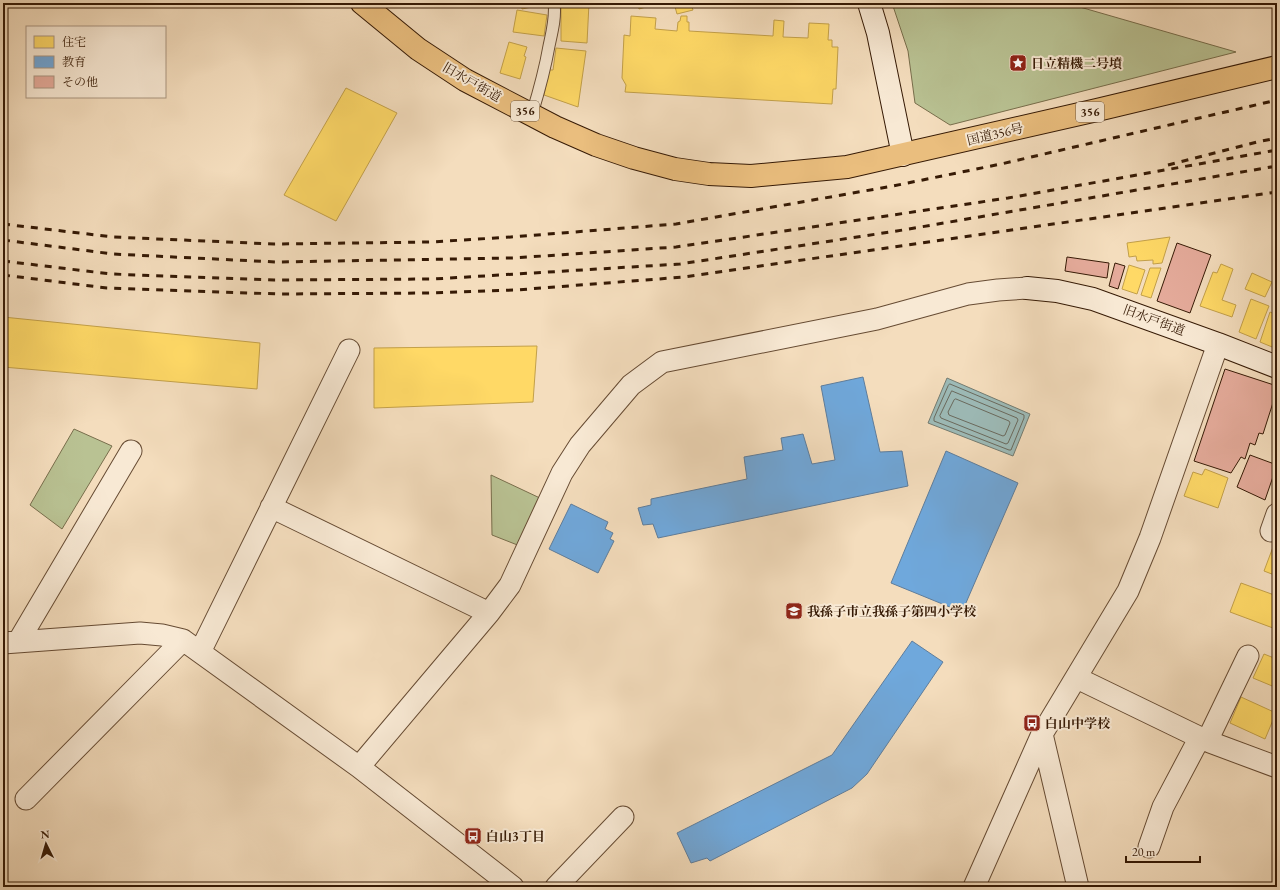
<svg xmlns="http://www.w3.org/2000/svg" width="1280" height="890" viewBox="0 0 1280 890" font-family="'EB Garamond','Noto Serif JP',serif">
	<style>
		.green { fill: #b9c293; stroke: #786e4c }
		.water { fill: #9dbbb8; stroke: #747b70 }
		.homes { fill: #ffd966; stroke: #c3a049 }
		.schools { fill: #6fa8dc; stroke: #5e7d9c }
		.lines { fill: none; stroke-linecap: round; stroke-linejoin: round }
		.shore { stroke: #6a6a5e; stroke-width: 1 }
		.building { fill: #e5ab9b; stroke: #361a05 }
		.lane-casing { stroke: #664b33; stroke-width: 13 }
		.street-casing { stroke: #664b33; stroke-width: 23 }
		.secondary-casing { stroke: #361a05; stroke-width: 24 }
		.highway-casing { stroke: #361a05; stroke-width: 24 }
		.lane { stroke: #f8e9d4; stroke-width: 11 }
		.street { stroke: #f8e9d4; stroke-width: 21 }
		.secondary { stroke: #f8e9d4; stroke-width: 22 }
		.highway { stroke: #eabe7e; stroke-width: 22 }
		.rail { stroke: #361a05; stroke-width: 3; stroke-dasharray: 7 7; stroke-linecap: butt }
		.labels { text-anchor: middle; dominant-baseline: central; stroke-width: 4; stroke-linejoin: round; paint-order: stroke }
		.shield { fill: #f8e9d4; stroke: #705843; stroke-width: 1 }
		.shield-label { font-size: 12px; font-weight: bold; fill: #361a05 }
		.poi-label { font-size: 13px; font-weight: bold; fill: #361a05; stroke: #f8e9d4; text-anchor: start }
		.street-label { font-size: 13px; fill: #361a05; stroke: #f8e9d4 }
	</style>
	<rect width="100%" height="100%" fill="#f4ddbd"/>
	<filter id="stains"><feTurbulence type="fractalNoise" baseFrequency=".005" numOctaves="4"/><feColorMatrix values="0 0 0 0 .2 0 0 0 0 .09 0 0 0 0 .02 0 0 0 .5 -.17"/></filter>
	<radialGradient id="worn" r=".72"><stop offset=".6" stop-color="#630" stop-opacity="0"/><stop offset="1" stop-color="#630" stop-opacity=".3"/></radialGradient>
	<!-- green -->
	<path class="green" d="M892 3H1066L1236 52 950 125 915 103 908 51Z
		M74 429 112 446 62 529 30 505Z
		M491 475 542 499 520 546 492 535Z"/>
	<!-- water -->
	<path class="water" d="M947 378 1030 414 1013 456 928 423Z"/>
	<!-- homes -->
	<path class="homes" d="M521 3H541V5L522 9Z
		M561 3H589L587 43 561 41Z
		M633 3H660L639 9 638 5 634 6Z
		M674 3H697L691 4 693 10 677 14Z
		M517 10 547 15 544 36 513 32Z
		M631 16 656 18 655 29 677 31 678 22 680 21 681 16H687V22H689V31L773 36 774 20 784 21 783 37 808 38 809 23 829 24 828 40H832V47H838L836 89H833L832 104 625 92 626 85 622 78 624 35 630 36Z
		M509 42 527 47 524 56 526 57 520 79 500 73Z
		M556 48 586 51 578 107 544 95 549 70H553Z
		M346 88 397 113 336 221 284 195Z
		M1170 237 1162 263 1153 264V260L1137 261 1136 256 1129 257 1127 243Z
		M1221 264 1233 269 1222 300 1236 305 1232 317 1200 306 1213 272 1217 273Z
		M1129 265 1145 270 1137 294 1122 289Z
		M1150 268H1161L1151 298 1141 295Z
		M1252 273 1272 282 1265 297 1245 289Z
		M1251 299 1269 306 1256 339 1239 332Z
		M1270 312 1277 315V349L1260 342Z
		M3 317 260 343 257 389 3 367Z
		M537 346 533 402 374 408V348Z
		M1205 469 1228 478 1218 508 1184 496 1193 472 1202 475Z
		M1273 547 1277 549V576L1264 571Z
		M1241 583 1277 596V618L1273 628 1230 612Z
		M1277 652V688L1253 678 1264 654 1274 658Z
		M1241 697 1276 713 1265 739 1230 723Z"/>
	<!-- schools -->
	<path class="schools" d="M863 377 880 452 902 451 908 486 658 538 653 524 643 525 638 508 651 505V499L747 479 744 457 783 450 781 438 803 434 812 464 835 460 821 386Z
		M946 451 1018 483 962 612 891 583Z
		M571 504 608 522 605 529 613 533 610 539 614 541 598 573 549 549Z
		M912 641 943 662 867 774 852 788 710 861 707 858 691 863 677 833 832 755Z"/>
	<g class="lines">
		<!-- shore -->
		<path class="shore" d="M950 384 1024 415V418L1011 450H1009L934 421V418L948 386Z
			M952 391 1017 418 1018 420 1008 443 1006 444 941 418 940 416Z
			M956 399 1009 421 1010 423 1005 435 1003 436 949 415 948 412 954 400Z"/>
	</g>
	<!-- building -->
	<path class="building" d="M1177 243 1211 255 1190 313 1157 301Z
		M1067 257 1109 263 1107 278 1065 271Z
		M1115 263 1125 266 1118 289 1109 286Z
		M1225 369 1277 386V390L1263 434 1259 433 1255 445 1250 443 1245 459 1241 457 1231 473 1194 461Z
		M1250 455 1277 465 1265 500 1237 487Z"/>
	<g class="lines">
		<defs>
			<path id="lane" d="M532 114C539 91 545 69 549 46 552 32 556 17 554 3"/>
			<path id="street" d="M271 507 489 613
				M1271 531 1277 514
				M18 642 131 451
				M3 643 140 633 162 635 183 640 359 767 513 887
				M200 652 349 350
				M1077 678 1207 741 1277 767
				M1042 734 1078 887
				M1207 741 1248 656
				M359 767 489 613 510 585 562 473 580 445 631 385 662 362 877 319 968 294 998 290 1027 288
				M26 799 183 640
				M1149 847 1163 807 1200 737
				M556 887 623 817
				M974 887 1042 734 1128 591 1150 538 1218 344"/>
			<path id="secondary" d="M869 3 878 33 903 155
				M1027 288 1057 291 1093 299 1218 344 1277 367"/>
			<path id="highway" d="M362 3 418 49 465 80 555 127 596 145 634 158 675 169 709 174 751 176 847 167 1097 110 1277 67"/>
		</defs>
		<!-- lane casing -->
		<use href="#lane" class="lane-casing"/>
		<!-- street casing -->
		<use href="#street" class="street-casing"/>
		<!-- secondary casing -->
		<use href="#secondary" class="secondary-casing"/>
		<!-- highway casing -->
		<use href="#highway" class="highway-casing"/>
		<!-- lane -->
		<use href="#lane" class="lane"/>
		<!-- street -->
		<use href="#street" class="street"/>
		<!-- secondary -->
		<use href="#secondary" class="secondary"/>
		<!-- highway -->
		<use href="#highway" class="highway"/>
		<!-- rail -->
		<path class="rail" d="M1168 165 1257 142 1277 138
			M3 224 113 237 274 244 431 242 511 237 676 224 893 186 1001 164 1277 100
			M3 240 113 254 276 262 513 258 676 247 1008 198 1277 150
			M3 261 111 274 274 280 434 279 680 264 903 230 1277 166
			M3 275 107 288 279 294 431 293 516 290 684 277 1277 192"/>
	</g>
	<!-- icons -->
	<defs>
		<symbol id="sight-square" viewBox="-11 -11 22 22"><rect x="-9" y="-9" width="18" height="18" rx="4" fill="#8f2418" stroke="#f8e9d4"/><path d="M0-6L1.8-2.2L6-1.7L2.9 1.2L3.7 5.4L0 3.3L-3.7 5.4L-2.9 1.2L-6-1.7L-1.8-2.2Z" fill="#fff"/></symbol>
		<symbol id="school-square" viewBox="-11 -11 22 22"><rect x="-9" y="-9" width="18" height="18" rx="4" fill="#8f2418" stroke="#f8e9d4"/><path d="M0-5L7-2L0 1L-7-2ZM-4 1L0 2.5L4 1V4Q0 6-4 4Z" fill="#fff"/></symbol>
		<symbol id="bus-square" viewBox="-11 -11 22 22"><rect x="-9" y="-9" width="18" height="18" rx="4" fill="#8f2418" stroke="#f8e9d4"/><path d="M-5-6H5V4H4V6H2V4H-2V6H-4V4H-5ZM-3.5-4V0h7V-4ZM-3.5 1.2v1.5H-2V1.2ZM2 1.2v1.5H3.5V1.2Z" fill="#fff"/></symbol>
	</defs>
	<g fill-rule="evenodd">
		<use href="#sight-square" x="1008" y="53" width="20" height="20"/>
		<use href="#school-square" x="784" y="601" width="20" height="20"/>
		<use href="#bus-square" x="1022" y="713" width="20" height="20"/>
		<use href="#bus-square" x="463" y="826" width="20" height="20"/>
	</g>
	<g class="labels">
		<!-- shield labels -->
		<g class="shield">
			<rect x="511" y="101" width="28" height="20" rx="3"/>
			<rect x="1076" y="102" width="28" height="20" rx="3"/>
		</g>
		<g class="shield-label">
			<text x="525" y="111">356</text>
			<text x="1090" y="112">356</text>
		</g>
		<!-- poi labels -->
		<g class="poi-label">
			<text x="1031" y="63">日立精機二号墳</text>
			<text x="807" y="611">我孫子市立我孫子第四小学校</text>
			<text x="1045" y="723">白山中学校</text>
			<text x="486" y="836">白山3丁目</text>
		</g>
		<!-- street labels -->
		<g class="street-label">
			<text transform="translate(472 82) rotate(30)">旧水戸街道</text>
			<text transform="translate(995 134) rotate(-13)">国道356号</text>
			<text transform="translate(1154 320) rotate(20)">旧水戸街道</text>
		</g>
	</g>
	<!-- margin -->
	<rect width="1280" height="890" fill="none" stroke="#f4ddbd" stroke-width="16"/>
	<rect x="4" y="4" width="1272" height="882" fill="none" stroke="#361a05" stroke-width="2"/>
	<rect x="8" y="8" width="1264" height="874" fill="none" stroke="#361a05"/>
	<!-- legend -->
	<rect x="26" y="26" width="140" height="72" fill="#f8e9d4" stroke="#aa9681"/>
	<rect x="34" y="36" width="20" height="12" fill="#ffd966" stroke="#aa9681"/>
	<text x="62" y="46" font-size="12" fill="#361a05">住宅</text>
	<rect x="34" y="56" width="20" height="12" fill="#6fa8dc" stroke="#aa9681"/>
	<text x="62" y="66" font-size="12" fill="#361a05">教育</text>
	<rect x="34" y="76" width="20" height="12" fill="#e5ab9b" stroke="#aa9681"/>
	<text x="62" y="86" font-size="12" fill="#361a05">その他</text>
	<!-- north arrow -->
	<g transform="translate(46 844) rotate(355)" stroke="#f8e9d4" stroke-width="3" paint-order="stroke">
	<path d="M0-3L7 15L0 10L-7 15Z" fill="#361a05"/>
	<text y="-6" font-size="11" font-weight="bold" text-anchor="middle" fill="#361a05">N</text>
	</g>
	<!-- scale -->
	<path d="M1126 856v6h74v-6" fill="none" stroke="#361a05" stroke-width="2"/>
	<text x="1132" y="856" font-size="12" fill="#361a05" stroke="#f8e9d4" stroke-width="3" paint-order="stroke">20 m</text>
	<rect width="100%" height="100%" filter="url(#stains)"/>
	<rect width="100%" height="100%" fill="url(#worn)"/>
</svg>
